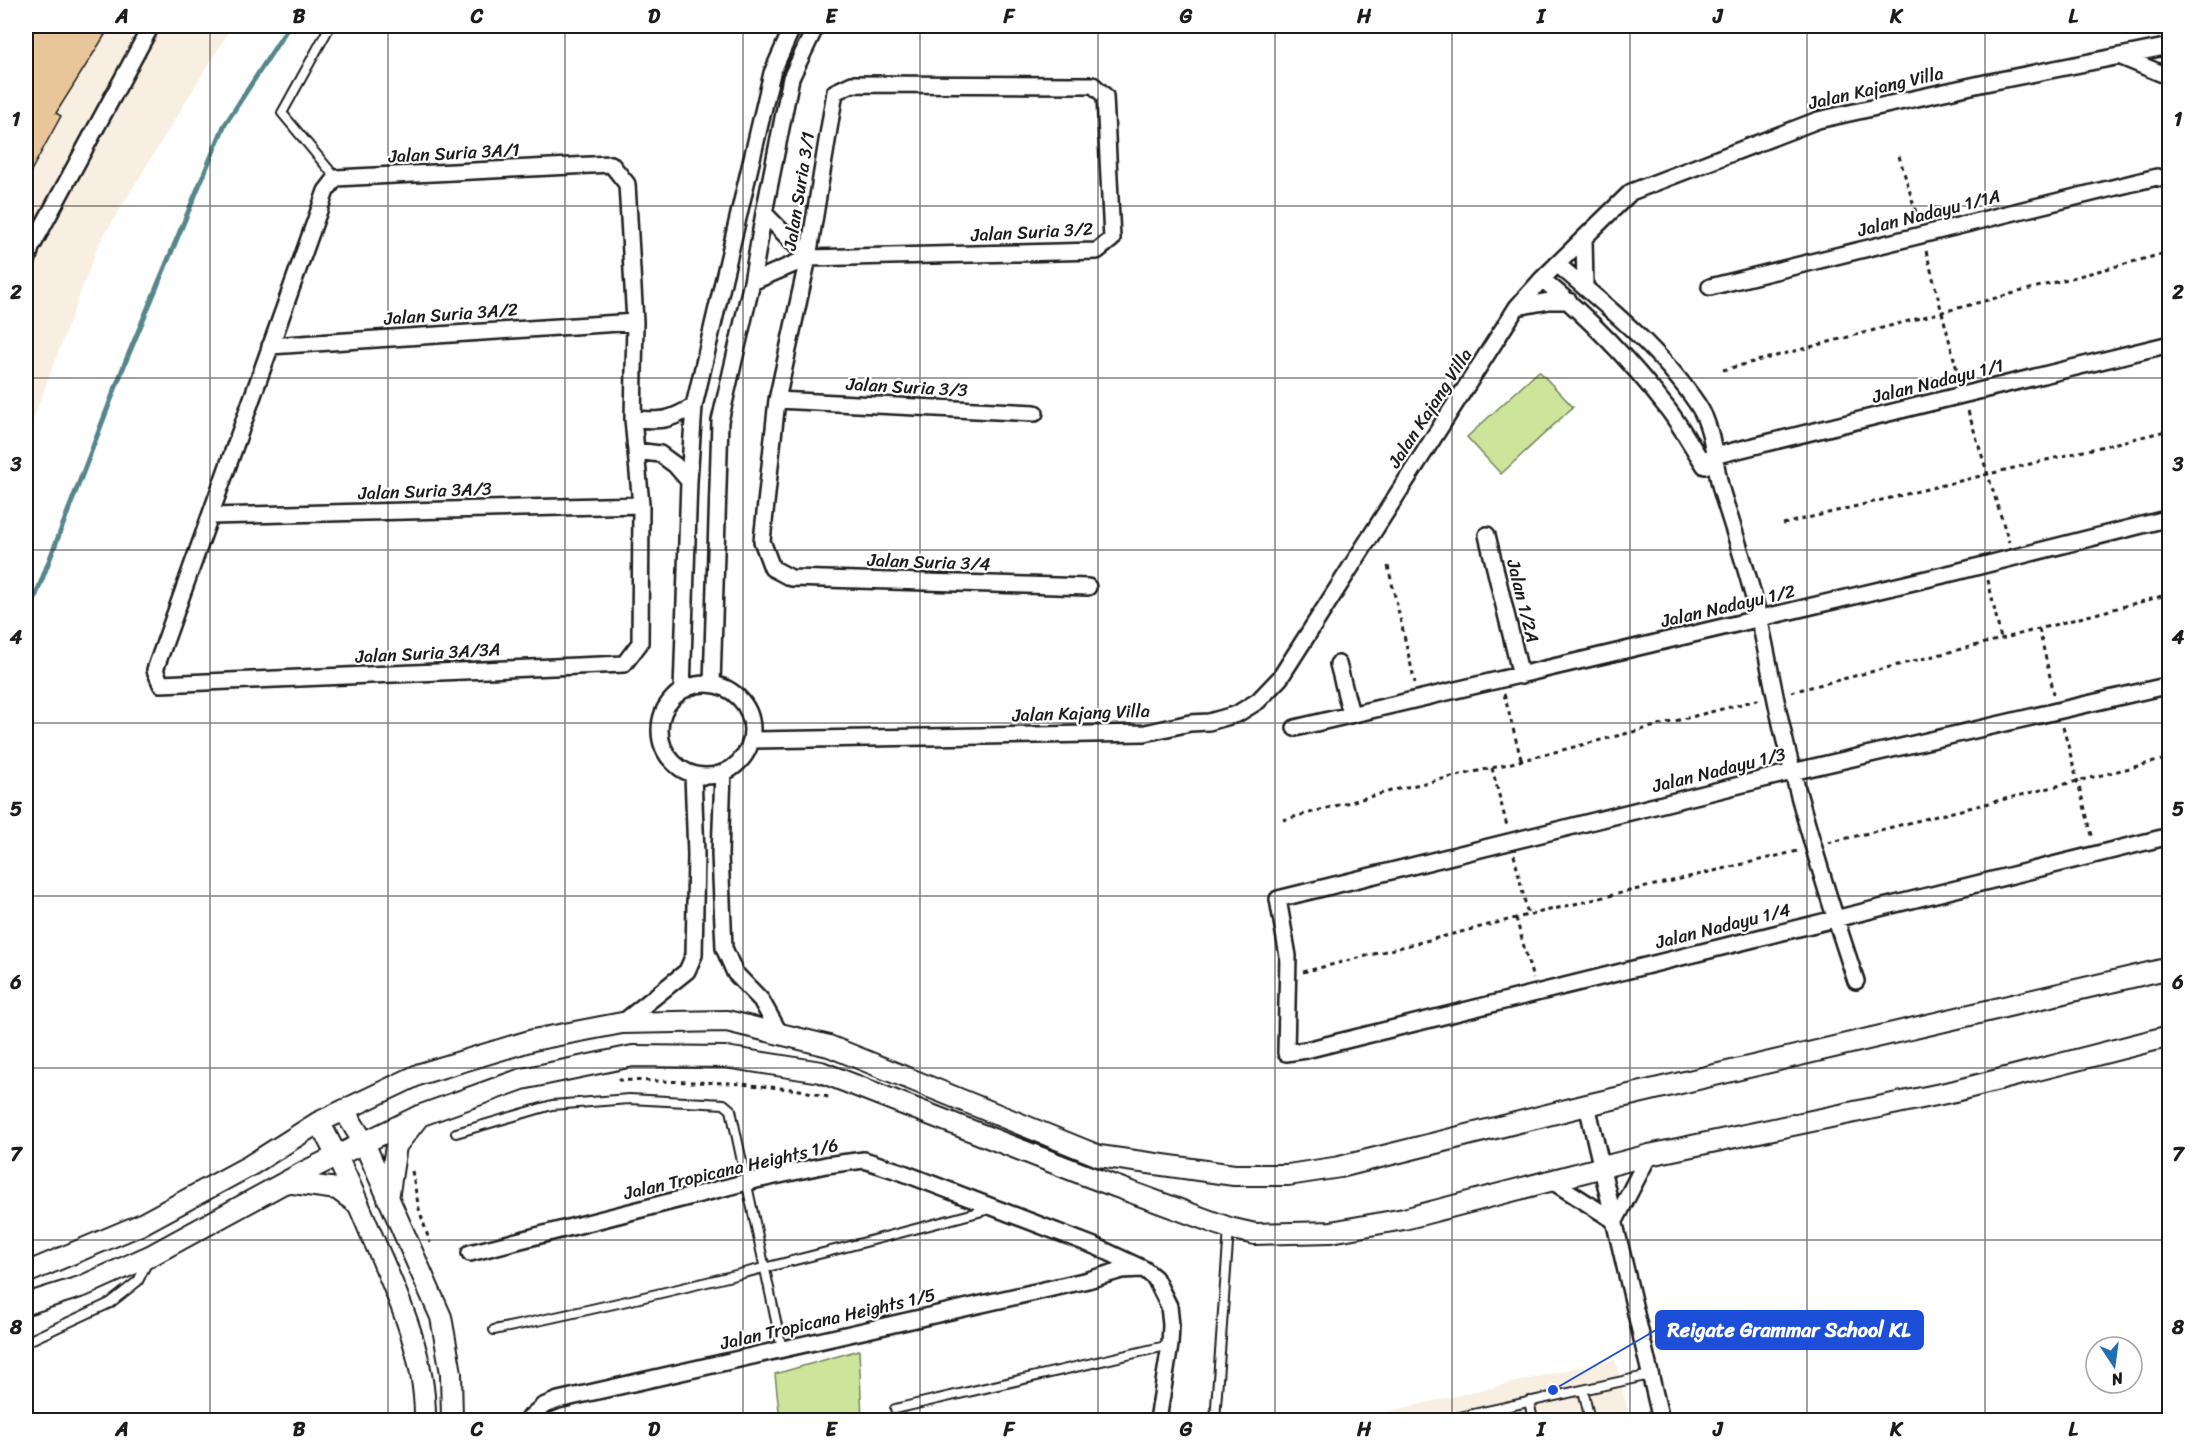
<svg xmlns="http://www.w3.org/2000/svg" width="2195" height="1446" viewBox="0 0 2195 1446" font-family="Sriracha,sans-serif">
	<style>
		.built { fill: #f8eee1 }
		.green { fill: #cde59b; stroke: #74805c; stroke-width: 1.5 }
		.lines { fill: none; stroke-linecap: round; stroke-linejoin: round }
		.stream { stroke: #55868a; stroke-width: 5 }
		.building { fill: #e9c69a; stroke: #1c1c1c; stroke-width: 1.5 }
		.service-casing { stroke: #1c1c1c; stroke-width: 12 }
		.minor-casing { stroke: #1c1c1c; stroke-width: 20 }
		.tertiary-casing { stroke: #1c1c1c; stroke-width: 24 }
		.path { stroke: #1c1c1c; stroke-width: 3; stroke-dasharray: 4.5 4.5; stroke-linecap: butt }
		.service { stroke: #fff; stroke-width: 8 }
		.minor { stroke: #fff; stroke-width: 15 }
		.tertiary { stroke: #fff; stroke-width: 20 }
		.grid { fill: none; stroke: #1c1c1c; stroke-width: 1.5; stroke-opacity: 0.55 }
		.labels { text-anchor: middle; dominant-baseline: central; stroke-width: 4.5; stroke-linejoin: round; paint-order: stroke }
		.street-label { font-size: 18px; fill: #1c1c1c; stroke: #fff }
		.leader { fill: none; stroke: #1d4ed8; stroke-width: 2 }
		.callout-dot { fill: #1d4ed8; stroke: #fff; stroke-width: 2 }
		.callout { fill: #1d4ed8; stroke: #1d4ed8; stroke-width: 2 }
		.callout-label { font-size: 20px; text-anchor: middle; font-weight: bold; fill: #fff }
		.neatline { fill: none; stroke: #1c1c1c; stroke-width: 2 }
		.grid-label { font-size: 20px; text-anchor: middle; font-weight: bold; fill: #1c1c1c }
	</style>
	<rect width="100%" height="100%" fill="#fff"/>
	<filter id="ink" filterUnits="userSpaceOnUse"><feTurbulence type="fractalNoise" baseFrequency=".0167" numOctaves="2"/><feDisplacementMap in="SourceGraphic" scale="12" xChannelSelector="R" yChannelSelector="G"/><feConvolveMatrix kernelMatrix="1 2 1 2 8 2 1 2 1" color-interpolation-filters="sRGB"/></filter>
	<g filter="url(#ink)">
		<!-- built -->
		<path class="built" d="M26 26H232L99 243 26 438Z
			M1615 1359 1630 1420H1352Z"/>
		<!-- green -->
		<path class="green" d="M1539 371 1573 407 1501 474 1467 437Z
			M859 1350 862 1420H780L775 1374Z"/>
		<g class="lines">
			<!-- stream -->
			<path class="stream" d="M26 621 125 363 224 126 289 26"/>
		</g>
		<!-- building -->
		<path class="building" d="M26 26H91L105 35 56 113 61 116 26 180Z"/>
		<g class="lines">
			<defs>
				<path id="service" d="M330 26 282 113 336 178
					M456 1133 552 1105 629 1099 724 1104 731 1110 782 1349
					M494 1330C660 1296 826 1253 990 1209
					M26 1342 110 1303 138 1281 148 1261
					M1583 1390 1590 1420
					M1529 1401 1533 1420
					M895 1409 1170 1345
					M1215 1420 1229 1230
					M1446 1420 1650 1375"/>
				<path id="minor" d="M2119 56 2170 77
					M611 164 627 184 635 322 633 419 641 505 640 643 624 664 161 684 155 670 326 191 336 178Z
					M764 213 808 258
					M1584 238 1585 287
					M1557 264C1607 306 1661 350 1698 405 1716 433 1713 466 1723 496 1736 537 1750 579 1760 622 1771 672 1779 723 1793 773 1811 843 1833 912 1856 981
					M26 265 31 248 151 26
					M1542 279C1588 317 1630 360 1667 408 1681 426 1692 447 1705 466
					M752 282 808 258 1097 251 1112 239 1105 96 1093 85 852 84 835 92 808 258 777 400 762 541 772 568 791 578 1088 587
					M1710 287 2157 177 2170 181
					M1517 307 1549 301H1569
					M270 346 635 322
					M777 400 1035 413
					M633 419C662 421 669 421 694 406
					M636 451 660 454 675 465 689 481
					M1701 459 2170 344
					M210 516 641 505
					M1487 535 1521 676
					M1338 664 1351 714
					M712 684 720 421 752 282 764 213 791 78 816 26
					M660 730a46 46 0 1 1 92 0a46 46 0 1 1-92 0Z
					M2170 685 1792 772 1278 899 1288 956 1286 1053 1306 1050 2170 836
					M682 690 689 481 694 406 772 73 793 26
					M1295 728 1956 572 2170 518
					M751 740 1145 733 1190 723 1209 722 1237 714 1258 701 1280 678 1517 307 1542 279 1631 192 1818 120 1985 83 2170 46
					M723 773 720 854 724 948 735 973 761 1000 780 1034
					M622 1023 687 971 694 955 696 855 693 774
					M1587 1105 1661 1420
					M1552 1181 1615 1221
					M1615 1221 1649 1155
					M470 1253 747 1182 826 1165 864 1160 901 1172 1097 1247 1144 1269 1155 1278 1169 1306 1171 1325 1170 1345 1158 1420
					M527 1420 543 1406 558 1400 1088 1280 1122 1270 1141 1269"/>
				<path id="tertiary" d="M344 1110 364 1143 441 1317 451 1373 452 1420
					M319 1122C339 1158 355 1196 371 1234 397 1293 426 1355 425 1420
					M286 1182 337 1189 359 1205
					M388 1199 396 1146 417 1119
					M26 1273 140 1225 251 1165 319 1122 420 1074 533 1040 622 1023 727 1021 829 1046 1099 1156 1234 1175H1288L1340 1167 1587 1105 2170 968
					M26 1304 83 1286 150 1256 304 1172 419 1116 522 1079 633 1056 725 1057 821 1072 1090 1177 1229 1228 1255 1234 1331 1232 1404 1219 1649 1155 1955 1091 2170 1036"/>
			</defs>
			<!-- service casing -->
			<use href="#service" class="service-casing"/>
			<!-- minor casing -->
			<use href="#minor" class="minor-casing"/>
			<!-- tertiary casing -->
			<use href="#tertiary" class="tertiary-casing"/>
			<!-- path -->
			<path class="path" d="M1899 156 1918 219
				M1926 251 1959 378
				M1723 370 2170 252
				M1968 411 2009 542
				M1783 524 2170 430
				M1388 566 1415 683
				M1988 580 2001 639
				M2039 629 2054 694
				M1791 692 2001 639 2170 594
				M1504 694 1521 759
				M2063 727 2093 839
				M1492 768 1507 826
				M1283 820 1402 788 1492 768 1761 699
				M1828 843 2170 758
				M1514 855 1528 915
				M1516 918 1533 979
				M1303 972 1516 918 1798 851
				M618 1080 731 1083 800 1090 832 1098
				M412 1171 419 1209 430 1243"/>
			<!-- service -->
			<use href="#service" class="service"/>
			<!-- minor -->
			<use href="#minor" class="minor"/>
			<!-- tertiary -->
			<use href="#tertiary" class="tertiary"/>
		</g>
	</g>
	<!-- grid -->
	<path class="grid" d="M210 26V1420M388 26V1420M565 26V1420M743 26V1420M920 26V1420M1098 26V1420M1275 26V1420M1452 26V1420M1630 26V1420M1807 26V1420M1985 26V1420M26 206H2170M26 378H2170M26 550H2170M26 723H2170M26 896H2170M26 1068H2170M26 1240H2170"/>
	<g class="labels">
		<!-- street labels -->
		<g class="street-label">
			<text transform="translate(1876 88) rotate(-13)">Jalan Kajang Villa</text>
			<text transform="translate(454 153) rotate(-3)">Jalan Suria 3A/1</text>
			<text transform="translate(799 191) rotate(-81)">Jalan Suria 3/1</text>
			<text transform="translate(1929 213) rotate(-14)">Jalan Nadayu 1/1A</text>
			<text transform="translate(1032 232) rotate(-3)">Jalan Suria 3/2</text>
			<text transform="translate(451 314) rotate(-4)">Jalan Suria 3A/2</text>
			<text transform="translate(1938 381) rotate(-14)">Jalan Nadayu 1/1</text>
			<text transform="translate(907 387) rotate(3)">Jalan Suria 3/3</text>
			<text transform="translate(1430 408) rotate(-57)">Jalan Kajang Villa</text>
			<text transform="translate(425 491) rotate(-2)">Jalan Suria 3A/3</text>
			<text transform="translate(929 562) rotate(2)">Jalan Suria 3/4</text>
			<text transform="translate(1523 601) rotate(76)">Jalan 1/2A</text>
			<text transform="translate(1728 606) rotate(-13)">Jalan Nadayu 1/2</text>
			<text transform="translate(428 653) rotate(-3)">Jalan Suria 3A/3A</text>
			<text transform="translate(1081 713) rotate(-2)">Jalan Kajang Villa</text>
			<text transform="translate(1719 770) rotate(-14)">Jalan Nadayu 1/3</text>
			<text transform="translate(1723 926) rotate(-14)">Jalan Nadayu 1/4</text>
			<text transform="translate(731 1169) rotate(-13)">Jalan Tropicana Heights 1/6</text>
			<text transform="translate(828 1319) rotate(-13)">Jalan Tropicana Heights 1/5</text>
		</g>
	</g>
	<!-- callouts -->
	<path class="leader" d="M1553 1390L1656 1330"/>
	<circle class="callout-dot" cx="1553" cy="1390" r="6"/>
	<rect class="callout" x="1656" y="1311" width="267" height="38" rx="6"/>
	<g class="callout-label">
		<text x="1789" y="1337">Reigate Grammar School KL</text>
	</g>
	<!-- margin -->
	<rect width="2195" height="1446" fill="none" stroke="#fff" stroke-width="66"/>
	<!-- north arrow -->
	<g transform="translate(2114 1365) rotate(167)"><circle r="28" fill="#ffffff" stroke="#a4a4a4" stroke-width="1.5"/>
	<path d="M0-4.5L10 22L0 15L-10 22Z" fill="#1f6fb2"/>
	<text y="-9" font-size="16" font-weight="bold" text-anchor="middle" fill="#1c1c1c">N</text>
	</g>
	<rect x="33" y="33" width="2129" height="1380" class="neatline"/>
	<g class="grid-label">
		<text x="122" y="23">A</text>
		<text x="299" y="23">B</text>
		<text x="477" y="23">C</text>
		<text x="654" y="23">D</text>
		<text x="831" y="23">E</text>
		<text x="1009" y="23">F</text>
		<text x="1186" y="23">G</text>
		<text x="1364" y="23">H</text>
		<text x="1541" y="23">I</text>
		<text x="1718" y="23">J</text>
		<text x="1896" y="23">K</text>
		<text x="2073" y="23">L</text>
		<text x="16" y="126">1</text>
		<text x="2178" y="126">1</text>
		<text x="16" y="299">2</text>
		<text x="2178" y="299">2</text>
		<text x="16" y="471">3</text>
		<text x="2178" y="471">3</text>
		<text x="16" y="644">4</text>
		<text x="2178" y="644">4</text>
		<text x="16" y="816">5</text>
		<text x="2178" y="816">5</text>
		<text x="16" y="989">6</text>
		<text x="2178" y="989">6</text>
		<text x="16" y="1161">7</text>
		<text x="2178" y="1161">7</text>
		<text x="16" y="1334">8</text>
		<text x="2178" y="1334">8</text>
		<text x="122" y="1436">A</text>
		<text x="299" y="1436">B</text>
		<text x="477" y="1436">C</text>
		<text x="654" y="1436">D</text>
		<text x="831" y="1436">E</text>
		<text x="1009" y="1436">F</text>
		<text x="1186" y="1436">G</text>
		<text x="1364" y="1436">H</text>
		<text x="1541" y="1436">I</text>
		<text x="1718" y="1436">J</text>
		<text x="1896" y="1436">K</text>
		<text x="2073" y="1436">L</text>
	</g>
</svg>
